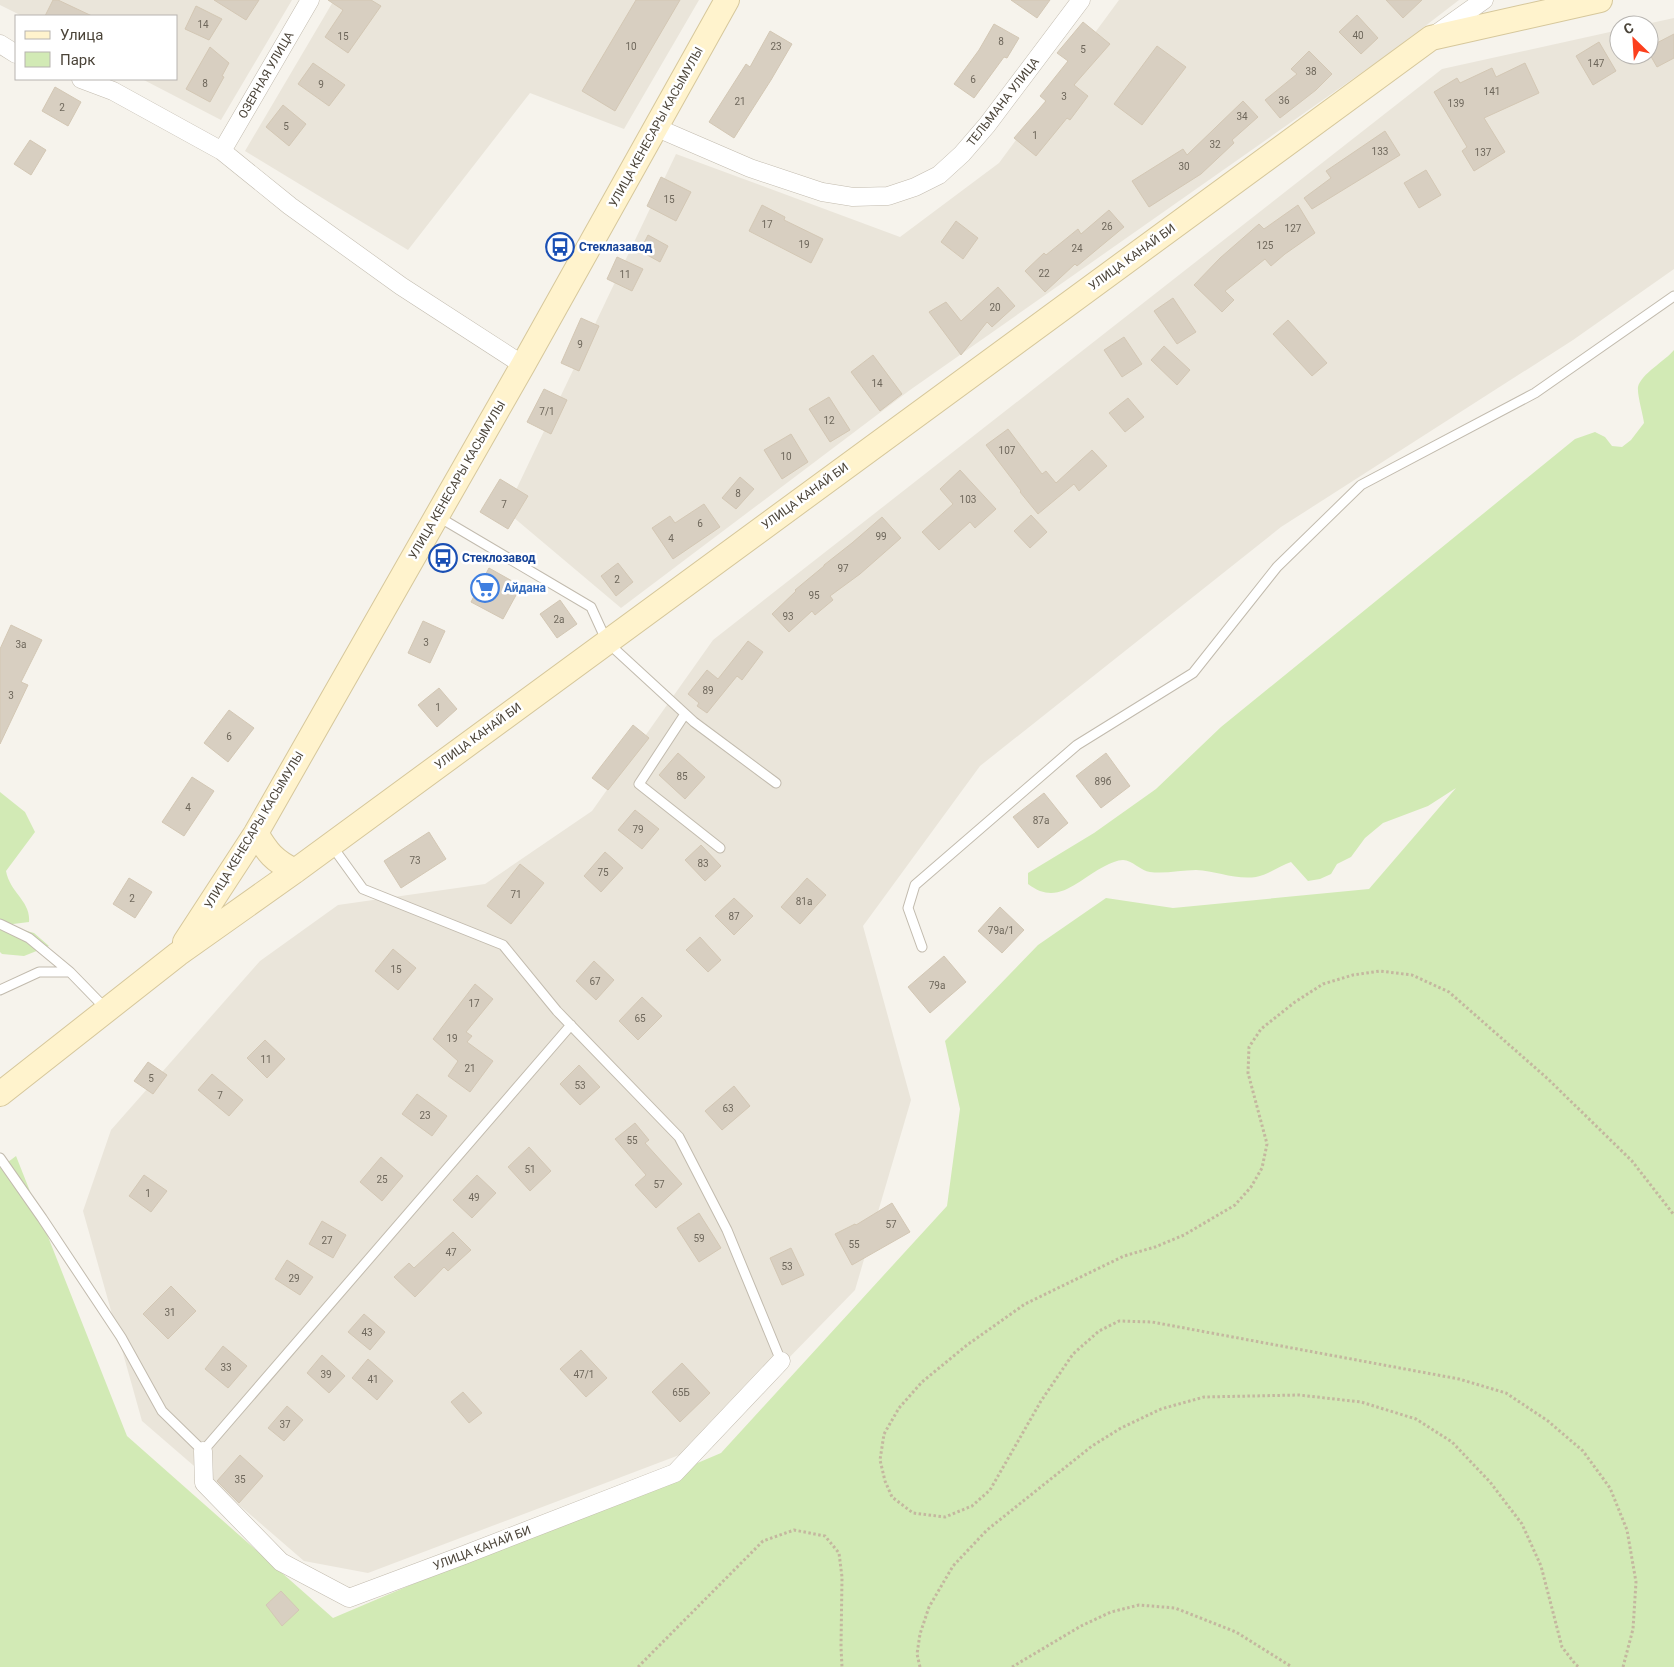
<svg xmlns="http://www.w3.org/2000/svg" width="1674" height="1667" viewBox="0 0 1674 1667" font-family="Roboto,sans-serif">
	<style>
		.residential { fill: #eae5da }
		.green { fill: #d2eab5 }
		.building { fill: #d8cfc1; stroke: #d3c7b4 }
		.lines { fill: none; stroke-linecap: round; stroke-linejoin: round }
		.lane-casing { stroke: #c2bbae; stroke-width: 11 }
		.street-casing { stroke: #c2bbae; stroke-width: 19 }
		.secondary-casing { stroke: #d6c79b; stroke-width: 26 }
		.path { stroke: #c4b79f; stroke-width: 3; stroke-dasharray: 2.5 2.5; stroke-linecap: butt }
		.lane { stroke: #fff; stroke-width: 9 }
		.street { stroke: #fff; stroke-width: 18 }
		.secondary { stroke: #fff3cd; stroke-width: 24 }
		.labels { text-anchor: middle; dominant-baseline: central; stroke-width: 5; stroke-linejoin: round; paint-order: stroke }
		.number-label { font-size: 10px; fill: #6e675b }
		.street-label { font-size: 12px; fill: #4b4439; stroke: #fff }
		.transit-label { font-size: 12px; font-weight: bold; fill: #164399; stroke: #fff; text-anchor: start }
		.shop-label { font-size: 12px; font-weight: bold; fill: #366cbe; stroke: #fff; text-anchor: start }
	</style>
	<rect width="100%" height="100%" fill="#f6f3ec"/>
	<!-- residential -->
	<path class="residential" d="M0 0H292L221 120 142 79H176V16H22L0 5Z
		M334 0H699L624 129 530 93 408 250 245 151Z
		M1119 0H1459L1394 50 910 390 621 608 506 511 676 154 900 237 999 163Z
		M1674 18V269L1573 340 1281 527 980 766 863 926 911 1100 855 1290 703 1446 368 1573 304 1561 142 1421 83 1211 111 1130 260 961 338 905 485 884 592 811 713 640 1442 69 1619 30V55H1649V25H1642Z"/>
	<!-- green -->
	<path class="green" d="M1674 350V1667H0V1168L16 1156 127 1436 333 1618 721 1453 947 1206 960 1109 945 1041 1038 945 1106 898 1173 908 1369 889 1456 788 1428 806 1383 823 1365 838 1351 857 1337 864 1331 874 1320 879 1308 881 1291 862C1280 866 1267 875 1256 877 1236 880 1216 871 1196 870 1181 870 1165 874 1150 872 1141 871 1132 860 1123 860 1117 860 1111 863 1105 866 1077 880 1058 907 1028 884V873L1094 833 1156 789 1221 727 1575 439 1595 432 1605 437 1612 446 1622 447 1631 440 1644 423C1643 414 1637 395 1638 387 1641 374 1665 361 1674 350Z
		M0 792 25 812 35 832 6 871C10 893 31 901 29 922L5 925 34 933 49 946 24 956 2 954 0 952Z"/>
	<!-- building -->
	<path class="building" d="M53 0H58L92 16H45Z
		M214 0H259L246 20Z
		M328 0H371L381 6 348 53 325 37 343 10Z
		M636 0H680L615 111 582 91Z
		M1011 0H1050L1037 18Z
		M1386 0H1422L1403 18Z
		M196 6 222 19 209 40 185 29Z
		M1357 15 1378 38 1361 54 1339 32Z
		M1083 22 1110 44 1074 85 1088 96 1070 120 1067 118 1036 156 1014 138 1046 101 1040 96 1068 61 1057 53Z
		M994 24 1019 38 1007 58 1004 57 974 98 954 84 979 50Z
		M770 31 792 44 771 80 734 138 709 122 746 64 750 67Z
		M1674 34V58L1657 67 1649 53V47Z
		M1599 42 1616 71 1593 85 1576 56Z
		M1157 46 1186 67 1142 125 1114 104Z
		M210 47 229 63 222 76 224 77 210 102 186 89Z
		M1309 51 1332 74 1316 90 1280 118 1265 100 1297 74 1291 69Z
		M313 63 345 85 329 106 298 84Z
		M1525 63 1539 93 1484 118 1505 152 1474 171 1462 151 1467 147 1434 92 1457 78 1460 83 1492 68 1496 77Z
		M55 87 81 102 68 126 42 111Z
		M1243 101 1258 117 1232 140 1234 143 1201 174 1149 207 1132 181 1183 149 1187 155Z
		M283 105 306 124 289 146 266 127Z
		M1385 131 1400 155 1312 209 1304 198 1331 178 1326 171Z
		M30 140 46 150 31 175 14 164Z
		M1426 170 1441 195 1419 208 1404 183Z
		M661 177 691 192 676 221 647 206Z
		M762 205 785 217 784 220 823 239 811 263 749 231Z
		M1298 205 1315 233 1285 254 1271 266 1265 259 1225 291 1234 300 1222 312 1194 285 1220 258 1259 224 1264 229Z
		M1109 210 1124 227 1077 266 1075 264 1045 292 1025 271 1044 253 1046 255 1078 229 1081 234Z
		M956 221 978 238 963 259 941 242Z
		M648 235 668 246 660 262 640 251Z
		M617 257 643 269 632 291 607 279Z
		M998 287 1015 306 992 327 987 322 961 355 929 312 946 302 961 321Z
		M1173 298 1196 332 1177 344 1154 311Z
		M581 318 599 326 579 371 561 363Z
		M1288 320 1327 363 1312 376 1273 334Z
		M1124 337 1142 364 1122 377 1104 350Z
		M1164 346 1190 370 1177 385 1151 360Z
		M873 355 902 394 880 411 851 372Z
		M544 389 567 400 551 434 527 422Z
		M829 397 850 430 830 442 809 409Z
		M1128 398 1144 417 1125 432 1109 413Z
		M1008 429 1042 474 1046 471 1056 483 1092 450 1107 466 1079 491 1074 484 1038 514 1020 492 1021 491 986 445Z
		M791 434 808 462 782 479 764 450Z
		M960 470 996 509 975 528 970 522 939 550 922 532 953 504 940 489Z
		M740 477 754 489 736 509 722 498Z
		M500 479 528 496 508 529 480 512Z
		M704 504 720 527 673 559 652 528 670 516 675 523Z
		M1031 515 1047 532 1030 548 1014 531Z
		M882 517 901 538 860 574 830 596 833 600 815 615 812 611 789 632 772 614 796 591 795 590 824 566V565L852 543Z
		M618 563 633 582 616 596 601 576Z
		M489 568 521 586 503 619 471 602Z
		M560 600 577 624 557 638 540 614Z
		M423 621 445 631 430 663 408 653Z
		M11 625 42 640 21 682 28 685 0 744V649Z
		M748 641 763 652 742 680 737 676 707 713 697 706 699 703 688 694 707 670 718 679Z
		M439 688 457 709 437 727 418 705Z
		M229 710 254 728 228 762 204 743Z
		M633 725 649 738 608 790 592 778Z
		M678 753 705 777 685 799 659 775Z
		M1106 753 1130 786 1101 808 1076 776Z
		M192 777 214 791 184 836 162 822Z
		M1044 793 1068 823 1038 848 1013 817Z
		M635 810 659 829 642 849 618 830Z
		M429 832 446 859 401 888 384 861Z
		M701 845 721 866 705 881 685 860Z
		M605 852 623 868 601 892 584 876Z
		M520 864 544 883 511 924 487 906Z
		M129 878 152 892 135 918 113 904Z
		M807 878 826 895 800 924 781 907Z
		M734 898 753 916 734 935 715 916Z
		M1000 907 1024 930 1002 953 978 931Z
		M700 937 721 960 708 972 686 950Z
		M393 949 416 968 398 990 375 971Z
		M944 956 966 982 930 1013 908 987Z
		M594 961 614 980 596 1000 576 981Z
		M475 984 493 999 466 1032 472 1036 467 1042 493 1061 470 1092 448 1076 458 1061 433 1039Z
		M642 997 662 1016 638 1040 619 1021Z
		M265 1040 285 1059 267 1078 247 1058Z
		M148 1062 167 1075 153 1094 134 1081Z
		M579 1065 600 1087 580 1105 560 1084Z
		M212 1074 243 1100 229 1116 198 1090Z
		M734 1086 750 1106 722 1130 705 1111Z
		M417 1094 447 1116 432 1136 402 1114Z
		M635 1123 649 1140 645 1143 682 1184 656 1208 635 1185 646 1175 615 1139Z
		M529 1147 551 1171 530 1191 508 1167Z
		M381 1157 403 1176 382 1201 360 1182Z
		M144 1175 167 1191 151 1212 129 1196Z
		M477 1175 496 1193 472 1218 453 1200Z
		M892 1203 910 1232 852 1265 835 1234 855 1224 856 1225Z
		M699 1213 721 1248 699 1262 677 1228Z
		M322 1221 346 1235 333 1258 309 1244Z
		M453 1232 471 1250 448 1271 444 1267 415 1297 394 1277 409 1263 414 1268Z
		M791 1248 804 1275 782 1285 770 1258Z
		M287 1260 313 1277 300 1295 275 1279Z
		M171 1286 196 1311 168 1339 143 1314Z
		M364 1314 385 1332 370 1350 348 1332Z
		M223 1346 247 1366 228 1388 205 1369Z
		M581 1350 607 1378 586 1397 560 1369Z
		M322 1355 345 1376 329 1393 307 1373Z
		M368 1359 393 1381 377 1400 352 1378Z
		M682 1363 710 1393 680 1422 652 1392Z
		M463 1392 482 1413 469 1423 451 1402Z
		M287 1406 303 1420 284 1441 268 1428Z
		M240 1455 263 1476 239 1503 217 1481Z
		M281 1591 299 1610 282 1626 266 1605Z"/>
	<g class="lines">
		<defs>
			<path id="lane" d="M437 516 591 607 607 642 694 722 776 783
				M685 714 639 784 720 848
				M332 846 363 889 503 945 557 1011 679 1137 727 1230 781 1361
				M0 924 29 938 70 972 107 1010
				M922 947 908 908 915 885 1077 745 1193 673 1277 567 1361 485 1535 393 1674 296
				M0 990 39 972H70
				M0 1158 42 1218 121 1337 162 1411 203 1451 571 1025"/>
			<path id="street" d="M1436 34 1484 0
				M0 44 16 54
				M81 79 113 91 222 151 290 206 401 286 523 365
				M655 127 750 168 822 192 853 197 888 196 915 187 939 175 962 154 987 125 1081 0
				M222 151 310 0
				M203 1451 204 1483 281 1562 349 1598 464 1555 675 1473 781 1361"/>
			<path id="secondary" d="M256 833C267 852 274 861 295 871
				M185 942 256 833 523 365 727 0
				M0 1094 178 954 295 871 1431 38 1600 0"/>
		</defs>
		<!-- lane casing -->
		<use href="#lane" class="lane-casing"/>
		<!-- street casing -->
		<use href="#street" class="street-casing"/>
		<!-- secondary casing -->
		<use href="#secondary" class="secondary-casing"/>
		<!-- path -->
		<path class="path" d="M638 1667 763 1541 794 1530 825 1536 839 1553 842 1577 841 1647 842 1667
			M920 1667 917 1654 920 1634 929 1607 953 1566 987 1530 1092 1446 1121 1428 1161 1409 1204 1397 1299 1395 1361 1402 1416 1419 1452 1442 1490 1482 1522 1524 1541 1566 1562 1647 1576 1665 1579 1667
			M1012 1667 1081 1626 1111 1612 1139 1605 1175 1608 1236 1632 1292 1667
			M1623 1667 1633 1629 1636 1582 1627 1530 1610 1488 1583 1451 1548 1421 1506 1393 1459 1379 1152 1322 1119 1321 1099 1331 1073 1354 1041 1401 990 1490 972 1506 945 1517 913 1513 892 1497 885 1481 880 1460 884 1434 899 1408 922 1382 967 1345 1025 1304 1124 1256 1155 1247 1184 1235 1235 1205 1251 1187 1262 1168 1267 1144 1248 1073 1249 1047 1261 1029 1295 1002 1323 984 1353 975 1380 971 1412 975 1449 992 1548 1079 1632 1161 1674 1215"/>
		<!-- lane -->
		<use href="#lane" class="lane"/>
		<!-- street -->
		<use href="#street" class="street"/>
		<!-- secondary -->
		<use href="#secondary" class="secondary"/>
	</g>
	<!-- icons -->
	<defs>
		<symbol id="bus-ring" viewBox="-11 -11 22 22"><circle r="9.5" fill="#fff" stroke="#1a4fb4" stroke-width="1.5"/><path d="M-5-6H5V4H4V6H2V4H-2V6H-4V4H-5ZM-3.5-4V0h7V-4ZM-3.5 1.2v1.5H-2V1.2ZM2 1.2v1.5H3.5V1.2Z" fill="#1a4fb4"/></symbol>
		<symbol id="supermarket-ring" viewBox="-11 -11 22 22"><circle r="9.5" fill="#fff" stroke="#3f7fe0" stroke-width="1.5"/><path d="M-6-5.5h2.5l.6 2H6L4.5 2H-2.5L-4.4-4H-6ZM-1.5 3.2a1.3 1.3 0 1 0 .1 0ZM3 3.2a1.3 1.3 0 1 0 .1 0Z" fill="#3f7fe0"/></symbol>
	</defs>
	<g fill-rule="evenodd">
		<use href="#bus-ring" x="544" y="231" width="32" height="32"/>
		<use href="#bus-ring" x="427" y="542" width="32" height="32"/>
		<use href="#supermarket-ring" x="469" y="572" width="32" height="32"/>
	</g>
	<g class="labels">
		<!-- number labels -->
		<g class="number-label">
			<text x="203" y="24">14</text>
			<text x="1358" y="35">40</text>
			<text x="343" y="36">15</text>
			<text x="1001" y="41">8</text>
			<text x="631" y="46">10</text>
			<text x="776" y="46">23</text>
			<text x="1083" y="49">5</text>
			<text x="1596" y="63">147</text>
			<text x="1311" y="71">38</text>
			<text x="973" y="79">6</text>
			<text x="205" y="83">8</text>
			<text x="321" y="84">9</text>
			<text x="1492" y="91">141</text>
			<text x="1064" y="96">3</text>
			<text x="1284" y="100">36</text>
			<text x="740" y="101">21</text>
			<text x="1456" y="103">139</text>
			<text x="62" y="107">2</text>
			<text x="1242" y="116">34</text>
			<text x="286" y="126">5</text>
			<text x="1035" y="135">1</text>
			<text x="1215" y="144">32</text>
			<text x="1380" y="151">133</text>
			<text x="1483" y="152">137</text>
			<text x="1184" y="166">30</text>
			<text x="669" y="199">15</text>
			<text x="767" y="224">17</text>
			<text x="1107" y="226">26</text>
			<text x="1293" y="228">127</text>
			<text x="804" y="244">19</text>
			<text x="1265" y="245">125</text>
			<text x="1077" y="248">24</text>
			<text x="1044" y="273">22</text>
			<text x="625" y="274">11</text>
			<text x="995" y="307">20</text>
			<text x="580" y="344">9</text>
			<text x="877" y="383">14</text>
			<text x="547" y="411">7/1</text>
			<text x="829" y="420">12</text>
			<text x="1007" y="450">107</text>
			<text x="786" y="456">10</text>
			<text x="738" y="493">8</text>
			<text x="968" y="499">103</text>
			<text x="504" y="504">7</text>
			<text x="700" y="523">6</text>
			<text x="881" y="536">99</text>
			<text x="671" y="538">4</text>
			<text x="843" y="568">97</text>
			<text x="617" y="579">2</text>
			<text x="814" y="595">95</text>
			<text x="788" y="616">93</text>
			<text x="559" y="619">2а</text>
			<text x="426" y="642">3</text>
			<text x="21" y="644">3а</text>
			<text x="708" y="690">89</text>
			<text x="11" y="695">3</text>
			<text x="438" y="707">1</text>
			<text x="229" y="736">6</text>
			<text x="682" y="776">85</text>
			<text x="1103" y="781">89б</text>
			<text x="188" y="807">4</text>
			<text x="1041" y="820">87а</text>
			<text x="638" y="829">79</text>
			<text x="415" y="860">73</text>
			<text x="703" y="863">83</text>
			<text x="603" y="872">75</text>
			<text x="516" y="894">71</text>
			<text x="132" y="898">2</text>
			<text x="804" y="901">81а</text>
			<text x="734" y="916">87</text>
			<text x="1001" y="930">79а/1</text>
			<text x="396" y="969">15</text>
			<text x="595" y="981">67</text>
			<text x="937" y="985">79а</text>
			<text x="474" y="1003">17</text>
			<text x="640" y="1018">65</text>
			<text x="452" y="1038">19</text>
			<text x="266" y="1059">11</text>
			<text x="470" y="1068">21</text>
			<text x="151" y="1078">5</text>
			<text x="580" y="1085">53</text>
			<text x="220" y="1095">7</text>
			<text x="728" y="1108">63</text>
			<text x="425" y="1115">23</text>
			<text x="632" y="1140">55</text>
			<text x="530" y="1169">51</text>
			<text x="382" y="1179">25</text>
			<text x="659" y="1184">57</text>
			<text x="148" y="1193">1</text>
			<text x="474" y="1197">49</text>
			<text x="891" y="1224">57</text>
			<text x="699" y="1238">59</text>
			<text x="327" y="1240">27</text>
			<text x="854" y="1244">55</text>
			<text x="451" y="1252">47</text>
			<text x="787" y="1266">53</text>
			<text x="294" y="1278">29</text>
			<text x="170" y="1312">31</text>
			<text x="367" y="1332">43</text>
			<text x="226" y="1367">33</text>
			<text x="326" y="1374">39</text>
			<text x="584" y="1374">47/1</text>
			<text x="373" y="1379">41</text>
			<text x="681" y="1392">65Б</text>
			<text x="285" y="1424">37</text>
			<text x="240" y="1479">35</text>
		</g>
		<!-- street labels -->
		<g class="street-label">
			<text transform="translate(266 75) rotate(-60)">ОЗЕРНАЯ УЛИЦА</text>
			<text transform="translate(1003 102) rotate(-52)">ТЕЛЬМАНА УЛИЦА</text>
			<text transform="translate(656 127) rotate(-61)">УЛИЦА КЕНЕСАРЫ КАСЫМУЛЫ</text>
			<text transform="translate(1132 257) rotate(-36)">УЛИЦА КАНАЙ БИ</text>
			<text transform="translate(457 480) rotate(-60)">УЛИЦА КЕНЕСАРЫ КАСЫМУЛЫ</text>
			<text transform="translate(805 496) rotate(-36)">УЛИЦА КАНАЙ БИ</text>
			<text transform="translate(478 736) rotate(-36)">УЛИЦА КАНАЙ БИ</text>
			<text transform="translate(254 830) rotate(-59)">УЛИЦА КЕНЕСАРЫ КАСЫМУЛЫ</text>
			<text transform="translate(482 1548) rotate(-21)">УЛИЦА КАНАЙ БИ</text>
		</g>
		<!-- transit labels -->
		<g class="transit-label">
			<text x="579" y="247">Стеклазавод</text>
			<text x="462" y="558">Стеклозавод</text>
		</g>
		<!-- shop labels -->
		<g class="shop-label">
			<text x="504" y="588">Айдана</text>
		</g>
	</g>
	<!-- legend -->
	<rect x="15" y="15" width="162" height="65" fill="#ffffff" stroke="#b7b4b0"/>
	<rect x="25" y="31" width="25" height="8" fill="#fff3cd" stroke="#b7b4b0"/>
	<text x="60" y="40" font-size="15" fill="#4b4439">Улица</text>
	<rect x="25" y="52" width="25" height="15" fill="#d2eab5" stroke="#b7b4b0"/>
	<text x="60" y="65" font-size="15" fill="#4b4439">Парк</text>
	<!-- north arrow -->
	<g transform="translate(1634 40) rotate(335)"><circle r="24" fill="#ffffff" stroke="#b7b4b0"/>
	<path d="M0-4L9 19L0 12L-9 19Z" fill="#fc3f1d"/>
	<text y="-8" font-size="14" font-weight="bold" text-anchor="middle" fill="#4b4439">С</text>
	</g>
</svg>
